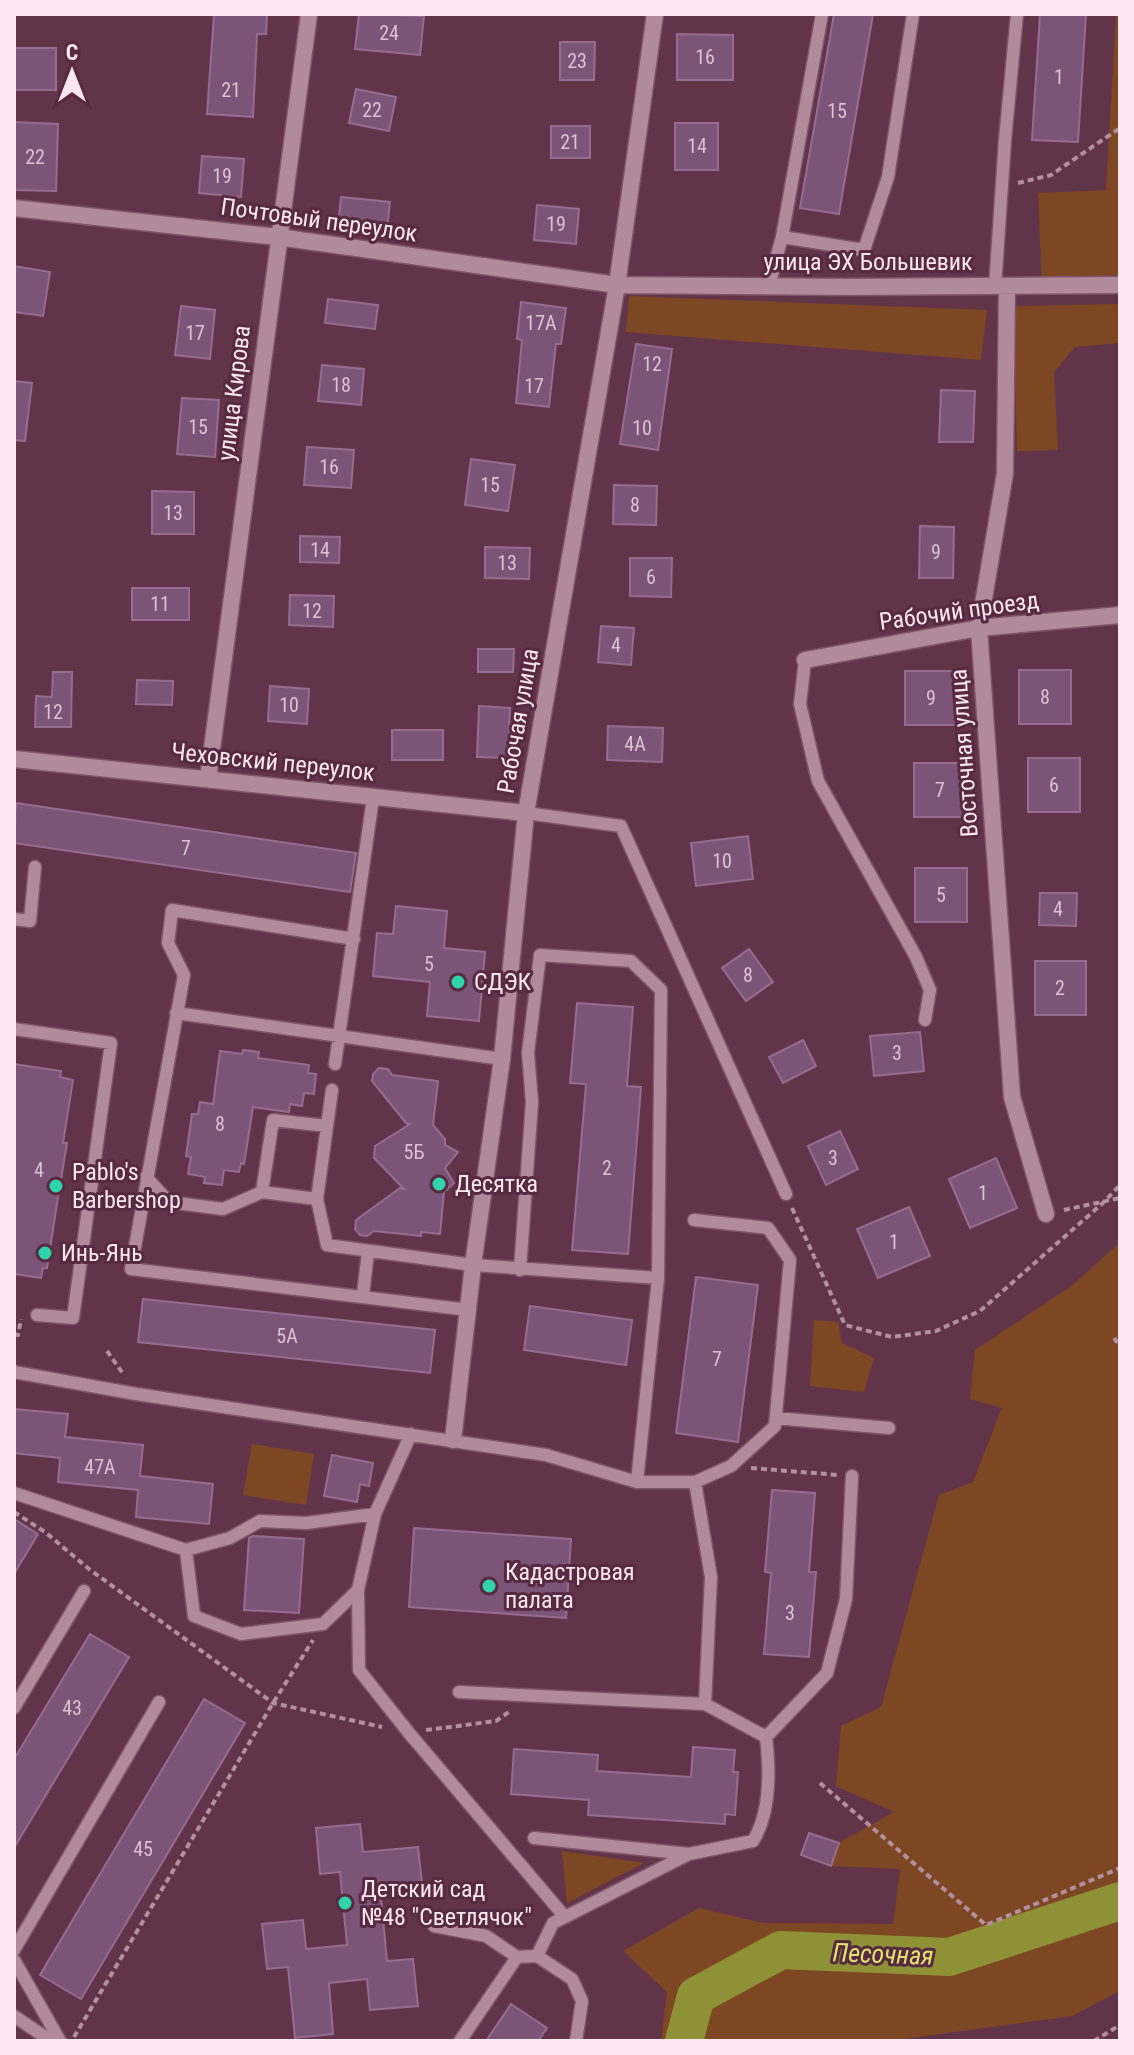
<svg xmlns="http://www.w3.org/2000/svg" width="1134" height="2055" viewBox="0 0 1134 2055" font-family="'Roboto Condensed',sans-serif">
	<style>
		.green { fill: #7e4724 }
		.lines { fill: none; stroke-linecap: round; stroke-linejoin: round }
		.river { stroke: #8f9137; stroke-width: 38 }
		.building { fill: #7b5477; stroke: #966d91; stroke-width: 2 }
		.lane-casing { stroke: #7e5468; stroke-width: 15 }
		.street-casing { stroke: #7e5468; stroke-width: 19 }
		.path { stroke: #b290a0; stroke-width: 4; stroke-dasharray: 6 4; stroke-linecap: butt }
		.lane { stroke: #b18b9c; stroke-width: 12 }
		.street { stroke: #b18b9c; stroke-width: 16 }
		.poi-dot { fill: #2fd4aa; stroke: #562a40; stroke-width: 3 }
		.labels { text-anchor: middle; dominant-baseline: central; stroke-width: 6; stroke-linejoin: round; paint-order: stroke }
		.number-label { font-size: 20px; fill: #dcc2d2 }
		.street-label { font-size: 24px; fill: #fde6f0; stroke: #562a40 }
		.poi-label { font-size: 24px; fill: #fde6f0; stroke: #562a40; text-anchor: start }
		.water-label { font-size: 26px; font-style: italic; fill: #dfe36b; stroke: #562a40 }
	</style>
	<rect width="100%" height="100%" fill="#62344a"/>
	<!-- green -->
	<path class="green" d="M1116 14H1120V285L1042 287 1038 193 1106 190Z
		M629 296 987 310 981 360 626 332Z
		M1120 304V343L1075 347 1054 372 1058 450 1017 451 1013 306Z
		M1120 1242V1991L1072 2016 889 2041H661L667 1992 623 1951 699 1908 763 1923 893 1924 900 1869 831 1866 839 1843 894 1812 836 1786 841 1726 881 1707 939 1495 973 1482 1002 1408 970 1399 975 1350 1073 1285Z
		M814 1320 838 1322 842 1343 874 1358 864 1392 810 1386Z
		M252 1444 314 1454 306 1505 243 1495Z
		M562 1851 644 1863 567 1903Z"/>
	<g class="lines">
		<!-- river -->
		<path class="river" d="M684 2041 696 1996 781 1950 949 1957 1120 1901"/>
	</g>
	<!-- building -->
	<path class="building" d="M214 14H267L266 34H257L253 117 207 114Z
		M359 14 424 16 420 55 355 49Z
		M834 14H873L839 214 800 208Z
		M1040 14H1086L1078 142 1032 140Z
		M677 34 733 35V80H677Z
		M560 42H595L594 80H560Z
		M15 48H56V90H15Z
		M356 89 396 97 389 131 349 123Z
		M14 122 58 124 56 191 14 190Z
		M675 123H718V170H675Z
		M551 126H590V158H551Z
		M202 156 244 159 241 197 199 193Z
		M341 197 390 202 387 230 338 227Z
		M537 205 579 209 576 244 534 240Z
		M14 266 50 272 43 316 14 312Z
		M328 299 378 305 375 329 325 323Z
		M521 302 566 308 561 344H556L549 407 516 403 522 340 517 339Z
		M181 306 215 310 210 359 175 355Z
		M636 344 672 349 658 450 620 444Z
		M322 365 364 369 361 405 318 401Z
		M14 381 32 383 25 441 14 440Z
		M941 390 975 391 973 442H939Z
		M182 398 219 400 215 457 177 454Z
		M307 447 354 450 351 488 304 485Z
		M471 459 515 465 508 511 465 505Z
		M614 485 657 486 656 525 613 524Z
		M152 491 194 492V534H152Z
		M920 526 954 527 953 578H919Z
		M300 536 340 537 339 563 300 562Z
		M485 547 530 548 529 579 485 578Z
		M630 558H672L671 597 630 596Z
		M132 588H189V620H132Z
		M290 595 334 596 333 627 289 625Z
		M601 626 634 628 631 665 598 662Z
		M478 649H514L513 672H478Z
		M1019 670H1071V724H1019Z
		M905 671H957V725H905Z
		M53 672H72L71 727H35L36 696 52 697Z
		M137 680 173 681 172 705 136 704Z
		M270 686 309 689 307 724 268 721Z
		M479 706 510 708 508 758 477 757Z
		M608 726 663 728 662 762 607 760Z
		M392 730H443V760H392Z
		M1028 758H1080V812H1028Z
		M914 763H966V817H914Z
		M16 803 356 853 350 892 14 843Z
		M748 836 753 879 696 886 691 843Z
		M915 868H967V922H915Z
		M1040 893H1077L1076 926 1039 925Z
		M396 906 447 911 444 948 485 952 479 1021 427 1016 430 982 373 976 377 933 393 934Z
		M749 949 773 982 746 1001 722 968Z
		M1035 961H1086V1015H1035Z
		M577 1003 633 1007 627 1086 641 1087 628 1254 572 1250 586 1084 570 1083Z
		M920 1032 924 1071 874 1076 870 1036Z
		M803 1040 816 1066 783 1083 769 1057Z
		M243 1050 259 1052 258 1058 309 1065 308 1073 316 1074 314 1094 304 1093 302 1106 290 1104 289 1112 253 1107 244 1164 241 1163 239 1172 224 1170 222 1185 204 1183 205 1177 188 1174 191 1157 186 1156 192 1114H198L200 1102 213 1104 220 1051 242 1054Z
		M14 1064 61 1071 60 1077 73 1080 63 1143H67L56 1210 47 1268H43L41 1278 14 1274Z
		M379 1068 388 1069 392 1075 438 1081 433 1125 445 1139V1145L458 1152 445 1168 454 1183 444 1192 440 1234 421 1232V1236L374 1231 367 1236 360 1235 355 1229 356 1220 400 1188 404 1189 374 1158 375 1146 410 1124 406 1123 372 1081 373 1074Z
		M840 1131 858 1169 826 1185 808 1146Z
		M996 1158 1017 1208 970 1228 949 1179Z
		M909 1207 930 1256 878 1278 857 1229Z
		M696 1277 758 1285 738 1442 676 1433Z
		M143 1299 435 1330 430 1373 138 1342Z
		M530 1306 632 1320 626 1365 524 1350Z
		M14 1409 68 1414 65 1437 143 1445 140 1476 213 1484 209 1524 136 1517 138 1490 58 1482 60 1458 14 1453Z
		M332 1455 373 1463 369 1486 360 1484 357 1502 324 1496Z
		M772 1490 815 1493 809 1572H816L809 1657 764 1654 771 1573 765 1572Z
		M14 1519 38 1534 14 1574Z
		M414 1528 571 1539 566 1618 409 1607Z
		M253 1536 304 1539 299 1613 244 1610 249 1538Z
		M90 1634 129 1657 14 1848V1759Z
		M204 1699 245 1723 81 1999 40 1975Z
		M693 1747 735 1750 733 1772H738L735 1815 725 1814V1824L588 1815 589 1800 511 1794 514 1749 598 1755 597 1771 691 1777Z
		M360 1824 363 1852 418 1847 422 1883 380 1887 387 1961 413 1959 418 2006 370 2010 367 1979 329 1983 333 2034 295 2038 288 1967 267 1969 262 1924 303 1920 306 1949 347 1945 340 1872 320 1874 316 1828Z
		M809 1833 839 1843 831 1866 801 1855Z
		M511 2004 547 2028 538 2041H486Z"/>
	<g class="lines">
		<defs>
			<path id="lane" d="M782 237 864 250 888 177 913 14
				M769 286 782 237 822 14
				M995 287 1005 140 1017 14
				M805 660 800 704 818 781 916 957 930 990 925 1020
				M526 813 621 826 786 1194
				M14 919 30 921 35 867
				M354 939 172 910 168 943 184 975 131 1269 469 1310
				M176 1013 502 1059
				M14 1029 111 1043 73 1318 37 1315
				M335 1064 373 798
				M146 1177 169 1202 223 1209 262 1192 317 1199 327 1245 473 1265 658 1278
				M262 1192 273 1120 327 1126
				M317 1199 332 1090
				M694 1220 768 1228 790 1260 775 1426 731 1466 695 1482
				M520 1270 532 1102 528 1053 540 955 631 961 661 990 658 1278 637 1482
				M363 1295 368 1251
				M14 1372 136 1394 546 1455 637 1482H695L711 1577 705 1704 459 1692
				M776 1418 889 1428
				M14 1493 186 1550 194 1616 241 1634 323 1624 358 1590 375 1514 411 1434
				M186 1550 230 1538 260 1521 306 1523 375 1514
				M358 1590 359 1670 409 1733 565 1917 689 1854
				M705 1704 766 1737 827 1673 846 1599 852 1476
				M14 1708 84 1591
				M534 1838 689 1854 753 1841C771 1812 770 1771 766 1737
				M434 1926 486 1936 517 1957
				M14 1950 159 1702
				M537 1956 553 1923 565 1917
				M14 1960 60 2041
				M14 2016 51 2041
				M460 2041 517 1957 537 1956 572 1979 582 2001 576 2041"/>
			<path id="street" d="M14 208 278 237 617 285 848 287 1120 285
				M1007 287 1005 473 979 628 1012 1097 1046 1214
				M805 660 979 628 1120 615
				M14 759 526 813
				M208 779 309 14
				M453 1440 473 1265 502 1059 526 813 617 285 655 14"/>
		</defs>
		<!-- lane casing -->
		<use href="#lane" class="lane-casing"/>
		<!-- street casing -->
		<use href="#street" class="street-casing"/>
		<!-- path -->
		<path class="path" d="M1018 183 1051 175 1120 128
			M792 1208 845 1325 892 1337 936 1331 980 1311 1103 1203 1120 1185
			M1064 1210 1120 1198
			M14 1334 18 1335 21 1319
			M1114 1338 1120 1346
			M107 1351 124 1375
			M751 1468 838 1475
			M14 1512 45 1532 89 1569 273 1703 382 1727
			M426 1730 496 1721 510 1711
			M820 1783 986 1925 1120 1868
			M74 2037 273 1703 313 1640
			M1094 2041 1120 2025"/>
		<!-- lane -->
		<use href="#lane" class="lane"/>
		<!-- street -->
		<use href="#street" class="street"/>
	</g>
	<!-- markers -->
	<g class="poi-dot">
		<circle cx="458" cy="982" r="8"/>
		<circle cx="439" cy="1184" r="8"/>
		<circle cx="56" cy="1186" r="8"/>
		<circle cx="45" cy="1253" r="8"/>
		<circle cx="489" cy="1586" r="8"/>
		<circle cx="345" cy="1903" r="8"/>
	</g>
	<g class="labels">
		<!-- number labels -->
		<g class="number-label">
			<text x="389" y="33">24</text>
			<text x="705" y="57">16</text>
			<text x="577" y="61">23</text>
			<text x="1059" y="77">1</text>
			<text x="231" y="90">21</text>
			<text x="372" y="110">22</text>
			<text x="837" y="111">15</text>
			<text x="570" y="142">21</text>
			<text x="697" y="146">14</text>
			<text x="35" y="157">22</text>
			<text x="222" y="176">19</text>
			<text x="556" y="224">19</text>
			<text x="541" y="323">17А</text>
			<text x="195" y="333">17</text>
			<text x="652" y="364">12</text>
			<text x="341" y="385">18</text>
			<text x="534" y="386">17</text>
			<text x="198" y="427">15</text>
			<text x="642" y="428">10</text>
			<text x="329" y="467">16</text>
			<text x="490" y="485">15</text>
			<text x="635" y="505">8</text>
			<text x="173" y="513">13</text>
			<text x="320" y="550">14</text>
			<text x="936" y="552">9</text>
			<text x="507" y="563">13</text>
			<text x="651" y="577">6</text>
			<text x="160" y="604">11</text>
			<text x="312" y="611">12</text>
			<text x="616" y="645">4</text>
			<text x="1045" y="697">8</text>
			<text x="931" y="698">9</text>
			<text x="289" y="705">10</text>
			<text x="53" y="712">12</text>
			<text x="635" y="744">4А</text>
			<text x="1054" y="785">6</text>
			<text x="940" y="790">7</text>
			<text x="186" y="848">7</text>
			<text x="722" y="861">10</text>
			<text x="941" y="895">5</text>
			<text x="1058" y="909">4</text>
			<text x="429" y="964">5</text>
			<text x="748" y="975">8</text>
			<text x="1060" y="988">2</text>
			<text x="897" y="1053">3</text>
			<text x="220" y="1124">8</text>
			<text x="414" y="1152">5Б</text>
			<text x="833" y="1158">3</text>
			<text x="607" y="1168">2</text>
			<text x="39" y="1170">4</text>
			<text x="983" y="1193">1</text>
			<text x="894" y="1242">1</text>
			<text x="287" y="1336">5А</text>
			<text x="717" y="1359">7</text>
			<text x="100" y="1467">47А</text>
			<text x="790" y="1613">3</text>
			<text x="72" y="1708">43</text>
			<text x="143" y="1849">45</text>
		</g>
		<!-- street labels -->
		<g class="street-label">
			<text transform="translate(319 220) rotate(8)">Почтовый переулок</text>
			<text x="868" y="262">улица ЭХ Большевик</text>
			<text transform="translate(234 393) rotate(-83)">улица Кирова</text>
			<text transform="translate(959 611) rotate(-8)">Рабочий проезд</text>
			<text transform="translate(518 721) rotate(-80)">Рабочая улица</text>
			<text transform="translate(964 753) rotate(-94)">Восточная улица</text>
			<text transform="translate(273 762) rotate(6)">Чеховский переулок</text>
		</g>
		<!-- poi labels -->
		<g class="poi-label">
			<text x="474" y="982">СДЭК</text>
			<text x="72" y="1172">Pablo's<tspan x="72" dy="28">Barbershop</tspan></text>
			<text x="455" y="1184">Десятка</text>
			<text x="61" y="1253">Инь-Янь</text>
			<text x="505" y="1572">Кадастровая<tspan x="505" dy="28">палата</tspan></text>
			<text x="361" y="1889">Детский сад<tspan x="361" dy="28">№48 "Светлячок"</tspan></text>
		</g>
		<!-- water labels -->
		<g class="water-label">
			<text transform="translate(883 1954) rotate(2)">Песочная</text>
		</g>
	</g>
	<!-- border -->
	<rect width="1134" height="2055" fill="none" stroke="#fde6f0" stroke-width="32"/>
	<!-- north arrow -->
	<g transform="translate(72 72)" stroke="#562a40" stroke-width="6" paint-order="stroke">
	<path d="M0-6L14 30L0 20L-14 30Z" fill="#fde6f0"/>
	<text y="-12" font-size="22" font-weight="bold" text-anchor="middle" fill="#fde6f0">С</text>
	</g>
</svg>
